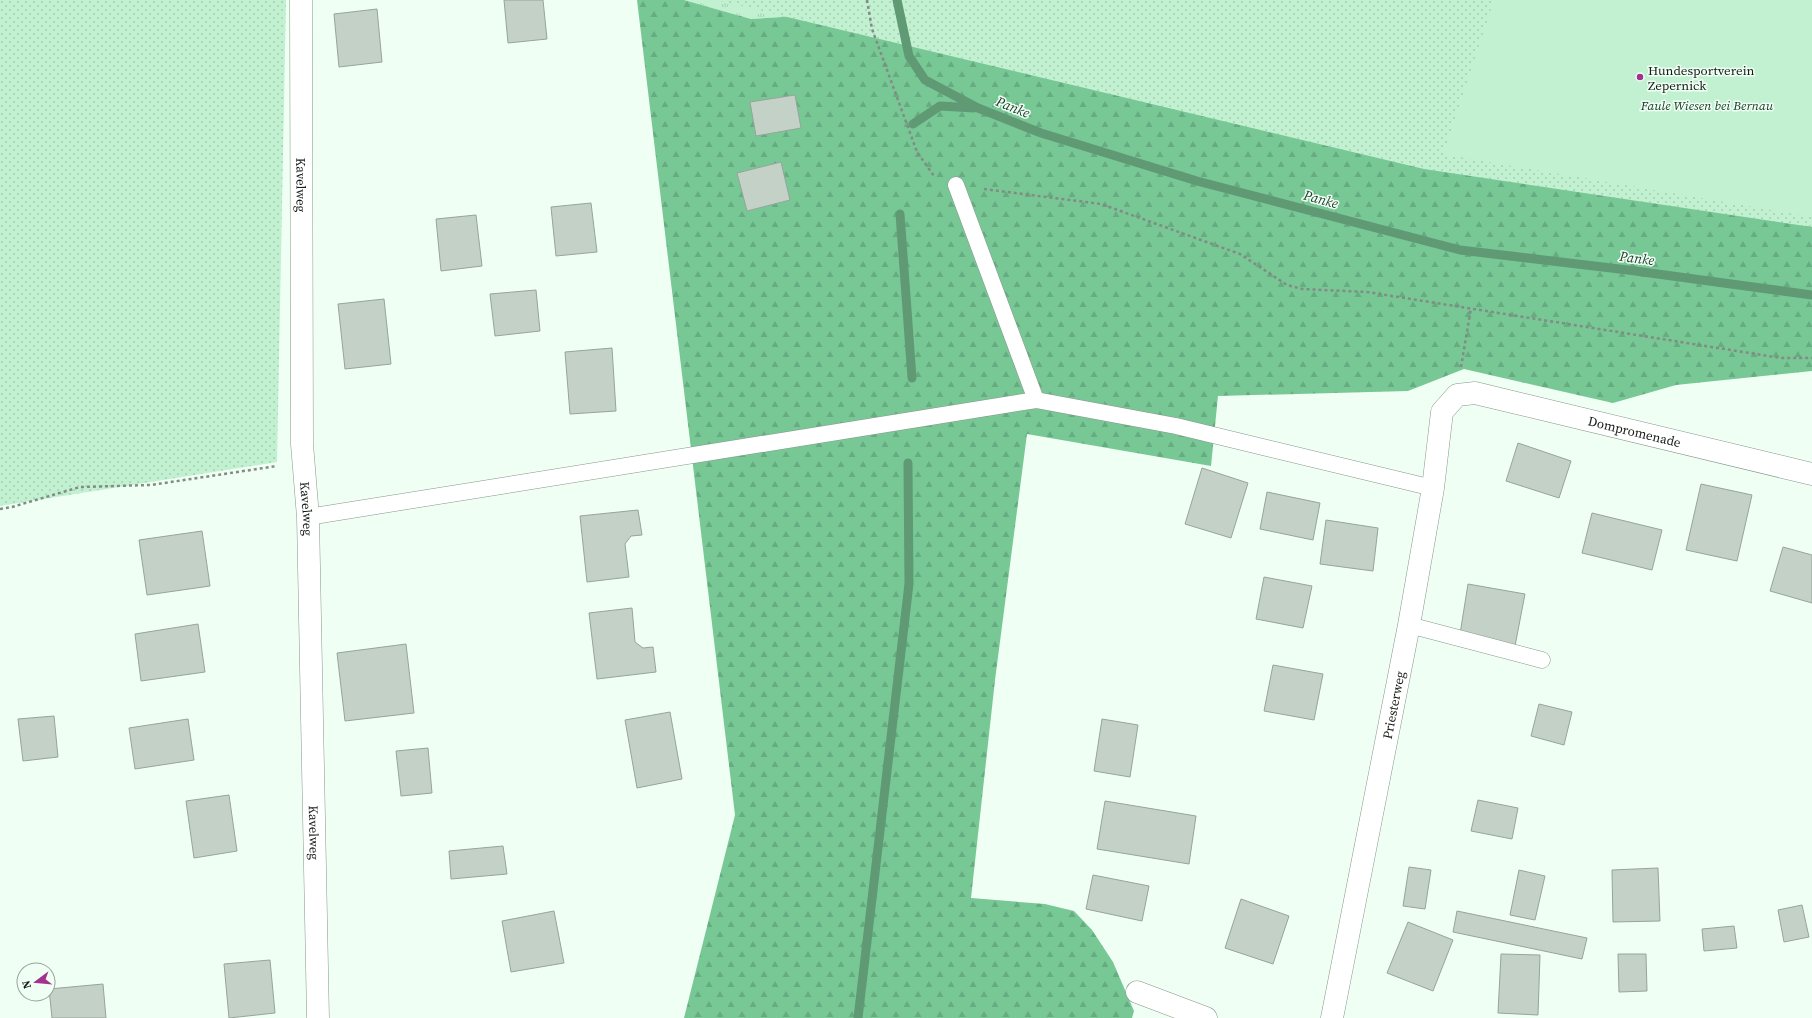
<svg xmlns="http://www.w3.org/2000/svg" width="1812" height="1018" viewBox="0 0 1812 1018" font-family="'Source Serif 4',serif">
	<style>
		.grass { fill: url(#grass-tufts) }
		.forest { fill: url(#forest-firs) }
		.park { fill: url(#park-dots) }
		.garden { fill: #c2f1d1 }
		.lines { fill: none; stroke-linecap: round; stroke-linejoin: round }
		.stream { stroke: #609a75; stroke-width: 9 }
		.building { fill: #c3d1c7; stroke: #96a49a }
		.service-casing { stroke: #88968c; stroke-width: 17 }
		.minor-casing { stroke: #88968c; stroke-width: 23 }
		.path { stroke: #828b84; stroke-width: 2.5; stroke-dasharray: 3 3; stroke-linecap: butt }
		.service { stroke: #fff; stroke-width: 16 }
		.minor { stroke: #fff; stroke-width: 22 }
		.poi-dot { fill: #a2328f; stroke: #f0fff4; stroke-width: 1.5 }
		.labels { text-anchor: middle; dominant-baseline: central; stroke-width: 3; stroke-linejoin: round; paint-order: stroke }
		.poi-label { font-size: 13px; fill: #161b17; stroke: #f0fff4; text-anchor: start }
		.park-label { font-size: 13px; font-style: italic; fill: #143723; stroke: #f0fff4 }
		.street-label { font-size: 13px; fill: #161b17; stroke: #f0fff4 }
		.water-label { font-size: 14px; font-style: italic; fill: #1a3c28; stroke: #f0fff4 }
	</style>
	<defs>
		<pattern id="grass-tufts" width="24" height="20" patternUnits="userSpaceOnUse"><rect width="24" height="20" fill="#c2f1d1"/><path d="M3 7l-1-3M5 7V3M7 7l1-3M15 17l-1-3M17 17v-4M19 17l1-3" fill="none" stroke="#a6ceb3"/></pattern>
		<pattern id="forest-firs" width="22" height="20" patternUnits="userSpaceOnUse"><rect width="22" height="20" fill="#78c896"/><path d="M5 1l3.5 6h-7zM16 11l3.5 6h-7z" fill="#67ab81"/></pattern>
		<pattern id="park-dots" width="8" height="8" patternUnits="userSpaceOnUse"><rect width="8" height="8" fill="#c2f1d1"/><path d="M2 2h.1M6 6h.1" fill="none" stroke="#a6ceb3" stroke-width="1.8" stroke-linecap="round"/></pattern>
	</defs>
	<rect width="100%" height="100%" fill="#f0fff4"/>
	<!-- grass -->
	<path class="grass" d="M684 0H892L893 10 751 19Z"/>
	<!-- forest -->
	<path class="forest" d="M637 0H684L751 19 893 10 904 0H1163L1812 217V371L1676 385 1613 403 1464 369 1408 391 1218 396 1211 466 1027 434 995 680 971 898 1045 904 1074 911 1092 930 1113 962 1134 1011 1132 1018H684L735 815Z"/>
	<!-- park -->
	<path class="park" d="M0 0H286L277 462 0 506Z
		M716 0H1812V227L1424 169Z"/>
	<!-- garden -->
	<path class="garden" d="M1494 0H1812V217L1443 154Z"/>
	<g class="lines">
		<!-- stream -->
		<path class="stream" d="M897 0 909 56 925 80 978 108 1041 133 1197 181 1460 250 1628 270 1812 295
			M913 124 940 106 974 108
			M900 214 912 378
			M858 1018 909 584 908 463"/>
	</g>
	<!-- building -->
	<path class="building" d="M504 0H543L547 39 508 43Z
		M377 9 382 62 339 67 334 14Z
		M795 95 801 128 756 136 750 102Z
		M781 162 790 200 747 211 737 173Z
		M591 203 597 252 556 256 551 207Z
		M476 215 482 266 441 271 436 219Z
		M536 290 540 331 495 336 490 294Z
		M384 299 391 364 345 369 338 304Z
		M612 348 616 411 570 414 565 352Z
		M1518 443 1571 461 1559 498 1506 481Z
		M1202 468 1248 483 1231 538 1185 524Z
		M1701 484 1752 495 1737 561 1686 550Z
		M1267 492 1320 503 1313 540 1260 529Z
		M638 510 642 535 631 536 625 544 629 577 587 582 580 516Z
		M1592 513 1662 530 1652 570 1582 553Z
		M1326 520 1378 528 1373 571 1320 564Z
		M202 531 210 586 147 595 139 540Z
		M1783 547 1812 555V603L1770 591Z
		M1264 577 1312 586 1303 628 1256 619Z
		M1468 584 1525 594 1515 646 1460 634Z
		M632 608 635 642 643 648 653 647 656 672 597 679 589 613Z
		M198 624 205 672 141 681 135 634Z
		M406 644 414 713 345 721 337 653Z
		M1273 665 1323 674 1314 720 1264 711Z
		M1539 704 1572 712 1564 745 1531 736Z
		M670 712 682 779 637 788 625 720Z
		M54 716 58 757 23 761 18 719Z
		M188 719 194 760 135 769 129 728Z
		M1102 719 1138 725 1130 777 1094 771Z
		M428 748 432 793 401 796 396 751Z
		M229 795 237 851 194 858 186 801Z
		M1478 800 1518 808 1512 839 1471 831Z
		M1105 801 1196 816 1189 864 1097 849Z
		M503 846 507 874 451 879 449 851Z
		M1409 867 1431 870 1425 909 1403 906Z
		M1658 868 1660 921 1613 922 1612 870Z
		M1519 870 1545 876 1535 920 1510 915Z
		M1093 875 1149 886 1142 921 1086 909Z
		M1241 899 1289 916 1273 964 1225 948Z
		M1802 905 1809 937 1784 942 1778 910Z
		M554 911 564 963 511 972 502 921Z
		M1457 911 1587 938 1582 959 1453 932Z
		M1408 922 1453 940 1433 991 1387 973Z
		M1734 926 1737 948 1704 951 1702 929Z
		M1501 954 1540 955 1538 1015 1498 1013Z
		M1618 954H1646L1647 991 1619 992Z
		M270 960 275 1013 229 1018 224 964Z
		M103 984 106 1018H52L49 989Z"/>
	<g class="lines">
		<defs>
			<path id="service" d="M956 185 1036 400
				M308 517 1036 400 1176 426 1433 488
				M1409 625 1542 660"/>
			<g id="minor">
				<path id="s1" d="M301 0 302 444 308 517 318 1018"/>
				<path d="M1137 992 1206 1018"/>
				<path id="s2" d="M1332 1018 1409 625 1433 488 1442 412 1457 395 1475 393 1812 474"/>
			</g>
		</defs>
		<!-- service casing -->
		<use href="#service" class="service-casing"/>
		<!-- minor casing -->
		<use href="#minor" class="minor-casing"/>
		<!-- path -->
		<path class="path" d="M867 0 872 29 917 152 934 176
			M984 189 1101 204 1240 254 1287 285 1302 289 1367 292 1781 358H1812
			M1461 367 1471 308
			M0 509 12 507 80 487 151 485 277 466"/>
		<!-- service -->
		<use href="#service" class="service"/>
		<!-- minor -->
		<use href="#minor" class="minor"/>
	</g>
	<!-- markers -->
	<circle class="poi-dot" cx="1640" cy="77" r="4"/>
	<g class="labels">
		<!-- poi labels -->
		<g class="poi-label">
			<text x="1648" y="70">Hundesportverein<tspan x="1648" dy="15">Zepernick</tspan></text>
		</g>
		<!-- park labels -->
		<g class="park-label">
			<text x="1707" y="105">Faule Wiesen bei Bernau</text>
		</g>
		<!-- street labels -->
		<g class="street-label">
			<text stroke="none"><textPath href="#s1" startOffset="185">Kavelweg</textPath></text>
			<text stroke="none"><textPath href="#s2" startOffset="821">Dompromenade</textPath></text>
			<text stroke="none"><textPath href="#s1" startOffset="509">Kavelweg</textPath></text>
			<text stroke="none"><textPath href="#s2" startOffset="319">Priesterweg</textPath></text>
			<text stroke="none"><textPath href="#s1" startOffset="833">Kavelweg</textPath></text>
		</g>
		<!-- water labels -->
		<g class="water-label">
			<text transform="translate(1013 107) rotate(22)">Panke</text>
			<text transform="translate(1321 199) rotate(15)">Panke</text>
			<text transform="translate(1637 258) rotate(7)">Panke</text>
		</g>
	</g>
	<!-- north arrow -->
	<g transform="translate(36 982) rotate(254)"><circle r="19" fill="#f0fff4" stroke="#99a49c"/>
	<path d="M0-3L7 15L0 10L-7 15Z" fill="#a2328f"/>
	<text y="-6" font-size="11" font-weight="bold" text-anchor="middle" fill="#161b17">N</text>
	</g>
</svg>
